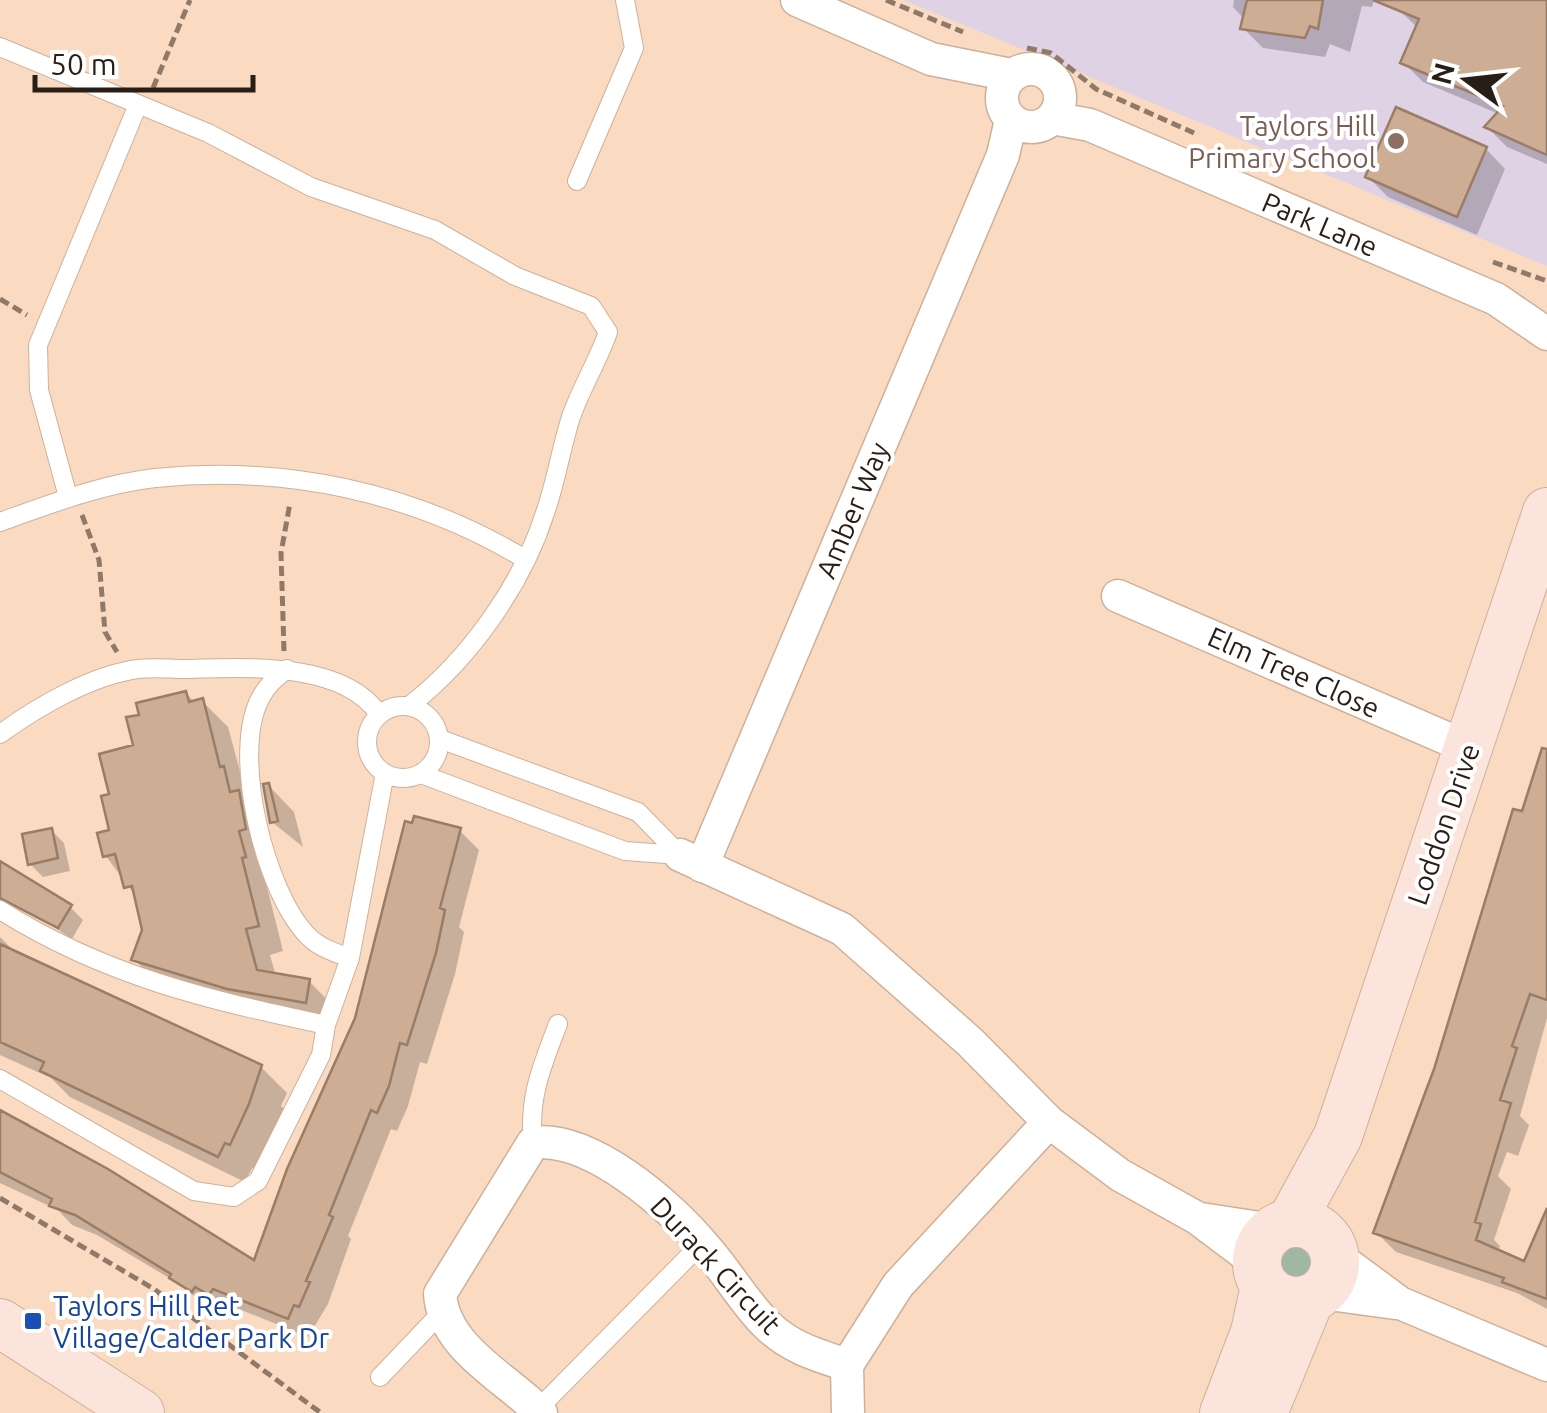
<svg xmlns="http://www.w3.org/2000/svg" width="1547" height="1413" viewBox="0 0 1547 1413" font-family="Ubuntu,sans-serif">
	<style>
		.education { fill: #e0d2e5 }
		.green { fill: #9eb8a3 }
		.shadow { fill: #0003 }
		.building { fill: #cdae94; stroke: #997d67; stroke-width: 2.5 }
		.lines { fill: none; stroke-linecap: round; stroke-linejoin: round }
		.lane-casing { stroke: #ceb099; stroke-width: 20 }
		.street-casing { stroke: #ceb099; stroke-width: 35 }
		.secondary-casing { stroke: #ceb099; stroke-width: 50 }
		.path { stroke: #8f7a69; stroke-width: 5; stroke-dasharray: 10 5; stroke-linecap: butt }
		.lane { stroke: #fff; stroke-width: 18 }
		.street { stroke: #fff; stroke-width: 32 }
		.secondary { stroke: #fbe4dc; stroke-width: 48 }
		.education-dot { fill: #8d6e63; stroke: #fff; stroke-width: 4 }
		.transit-dot { fill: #1a4fb4; stroke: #fff; stroke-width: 4 }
		.labels { text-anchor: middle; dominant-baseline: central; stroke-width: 8; stroke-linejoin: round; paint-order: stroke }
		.education-label { font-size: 28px; fill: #785e54; stroke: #fff; text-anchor: end }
		.street-label { font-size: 28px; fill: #291e15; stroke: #fff }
		.transit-label { font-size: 28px; fill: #164399; stroke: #fff; text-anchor: start }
	</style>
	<rect width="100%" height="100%" fill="#fadbc2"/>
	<!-- education -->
	<path class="education" d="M903 0H1547V266L944 17Z"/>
	<!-- green -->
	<path class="green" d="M1275 1260a22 22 0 1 1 44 0a22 22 0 1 1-44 0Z"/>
	<!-- shadow -->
	<path class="shadow" d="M1234 0H1374L1372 7 1362 6 1350 52 1330 44 1325 57 1263 48 1243 28 1245 20 1233 7Z
		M1408 0H1547V164L1507 147 1487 127 1499 114 1423 82 1403 62 1418 28 1399 10Z
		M1486 149 1505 169 1477 235 1388 197 1368 177Z
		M186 693 195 703 202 701 228 727 270 882 266 883 283 951 270 955 276 976 309 981 334 1007 331 1027 160 985 134 959 145 930 137 898 105 855 112 832V796L136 747 142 716Z
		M1545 748 1547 1018 1520 1116 1529 1125 1518 1156 1507 1152 1498 1176 1511 1189 1494 1240 1500 1246 1498 1252 1525 1264 1547 1214V1309L1517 1293 1396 1252 1376 1232 1437 1070Z
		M268 785 294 812 303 847 272 822Z
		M51 830 64 843 70 871 43 877 30 864Z
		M459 830 479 850 459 927 464 932 455 974 427 1064 420 1062 408 1106 397 1131 391 1129 348 1236 351 1239 328 1304 308 1337 234 1307 230 1313 216 1305 212 1310 176 1282 97 1235 72 1225 58 1210 0 1183V1110L28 1123 40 1135 255 1264Z
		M0 865 70 907 83 920 72 939 0 891Z
		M0 937 19 956 261 1067 287 1093 281 1106 285 1110 256 1170 252 1168 245 1182 70 1097 51 1078 0 1055Z"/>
	<!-- building -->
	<path class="building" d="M1247 0H1323L1318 29 1310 26 1305 38 1240 29Z
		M1373 0H1547V155L1484 127 1503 106 1400 63 1419 19Z
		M1396 107 1487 147 1457 217 1365 177Z
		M186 691 189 702 203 698 220 767 224 766 230 792 239 790 246 829 239 831 246 857 242 858 259 926 246 929 257 970 310 979 306 1003 227 989 131 960 142 930 132 886 124 888 115 854 103 857 97 833 109 830 101 796 109 794 99 754 133 745 126 717 139 715 136 703Z
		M1542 748 1547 749V1000L1530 994 1512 1046 1517 1048 1500 1100 1511 1103 1475 1222 1481 1224 1476 1240 1524 1261 1547 1208V1299L1502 1282 1504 1278 1373 1233 1434 1069 1513 809 1522 811Z
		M269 783 278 821 270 823 263 784Z
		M414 816 461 828 440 908 445 910 436 953 407 1045 400 1043 389 1086 377 1113 371 1110 329 1215 333 1217 306 1281 310 1282 299 1307 294 1305 288 1319 213 1289 209 1295 195 1287 192 1292 169 1278 171 1274 75 1215 49 1206 52 1199 0 1172V1110L108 1169 254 1260 287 1169 355 1018 405 821 412 823Z
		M52 828 58 858 28 865 22 834Z
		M0 861 72 905 58 928 0 898Z
		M0 944 262 1065 249 1104 230 1145 225 1143 218 1157 40 1071 44 1062 0 1042Z"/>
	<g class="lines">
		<defs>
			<path id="lane" d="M0 47 208 133 311 187 435 230 515 276 591 306 608 332C598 361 581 388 571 417 561 448 556 482 545 513 522 585 469 660 409 706
				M577 181 634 48 625 0
				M68 497 39 390 38 345 137 107
				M0 522C50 504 102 484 155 478 286 465 413 492 525 559
				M287 669C277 677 267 685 261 697 230 752 265 894 309 937 320 948 336 953 350 958
				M367 742a36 36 0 1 1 72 0a36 36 0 1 1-72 0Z
				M0 734C37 707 92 675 138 669 153 667 170 669 185 669 243 668 341 660 379 714
				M440 739 638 812 679 854
				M421 774 625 851 680 855
				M0 910C105 976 208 1000 326 1025
				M0 1079 194 1191 234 1197 258 1181 321 1055 326 1025 350 958 385 773
				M533 1143C528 1098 542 1066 558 1024
				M380 1377 441 1313
				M538 1409 702 1243"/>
			<path id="street" d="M797 0 931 59 1011 75
				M1002 98a29 29 0 1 1 58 0a29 29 0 1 1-58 0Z
				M1052 118 1090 125 1496 299 1547 334
				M1118 596 1469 748
				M680 855 842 929 970 1042 1049 1122 1120 1175 1197 1218 1257 1263
				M702 866 1003 155 1011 120
				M1201 1219 1273 1230
				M1335 1255 1400 1303 1547 1365
				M1322 1293 1395 1303
				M847 1365 898 1285 1049 1122
				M541 1413C505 1377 444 1348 440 1294L533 1143C589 1135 669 1204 704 1246 726 1270 743 1301 766 1324 789 1347 816 1355 847 1365L848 1413"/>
			<path id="secondary" d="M1291 1222 1338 1136 1547 512
				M1257 1262a39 39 0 1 1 78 0a39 39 0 1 1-78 0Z
				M0 1323 140 1413
				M1224 1413 1255 1332 1265 1286
				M1263 1413 1310 1299"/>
		</defs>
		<!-- lane casing -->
		<use href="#lane" class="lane-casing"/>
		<!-- street casing -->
		<use href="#street" class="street-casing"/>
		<!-- secondary casing -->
		<use href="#secondary" class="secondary-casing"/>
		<!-- path -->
		<path class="path" d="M886 0 963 32
			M1027 48 1051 53 1096 89 1194 133
			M153 88 190 0
			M1493 262 1547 281
			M0 299 27 315
			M82 515 99 560 105 632 117 652
			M284 651 281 553 290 503
			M0 1198 154 1289 321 1413"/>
		<!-- lane -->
		<use href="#lane" class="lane"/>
		<!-- street -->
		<use href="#street" class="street"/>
		<!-- secondary -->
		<use href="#secondary" class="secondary"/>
	</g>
	<!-- markers -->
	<circle class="education-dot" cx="1396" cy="141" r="10"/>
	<rect class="transit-dot" x="23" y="1311" width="20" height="20" rx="5"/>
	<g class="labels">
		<!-- education labels -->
		<g class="education-label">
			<text x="1376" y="125">Taylors Hill<tspan x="1376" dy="32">Primary School</tspan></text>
		</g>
		<!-- street labels -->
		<g class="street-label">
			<text transform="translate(1320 224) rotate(23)">Park Lane</text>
			<text transform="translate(852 510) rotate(-67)">Amber Way</text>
			<text transform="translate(1294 672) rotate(24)">Elm Tree Close</text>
			<text transform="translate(1443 824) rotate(-71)">Loddon Drive</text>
			<text transform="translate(716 1265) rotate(47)">Durack Circuit</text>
		</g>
		<!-- transit labels -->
		<g class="transit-label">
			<text x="53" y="1305">Taylors Hill Ret<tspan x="53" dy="32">Village/Calder Park Dr</tspan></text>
		</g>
	</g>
	<!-- north arrow -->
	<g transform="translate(1467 80) rotate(285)" stroke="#ffffff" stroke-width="8" paint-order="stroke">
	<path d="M0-8L18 38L0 25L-18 38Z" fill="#291e15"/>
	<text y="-15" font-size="28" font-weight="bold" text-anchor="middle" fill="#291e15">N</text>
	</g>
	<!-- scale -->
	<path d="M35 75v15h218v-15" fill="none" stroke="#291e15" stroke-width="5"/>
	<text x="50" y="75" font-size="30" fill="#291e15" stroke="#ffffff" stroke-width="8" paint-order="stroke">50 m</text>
</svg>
